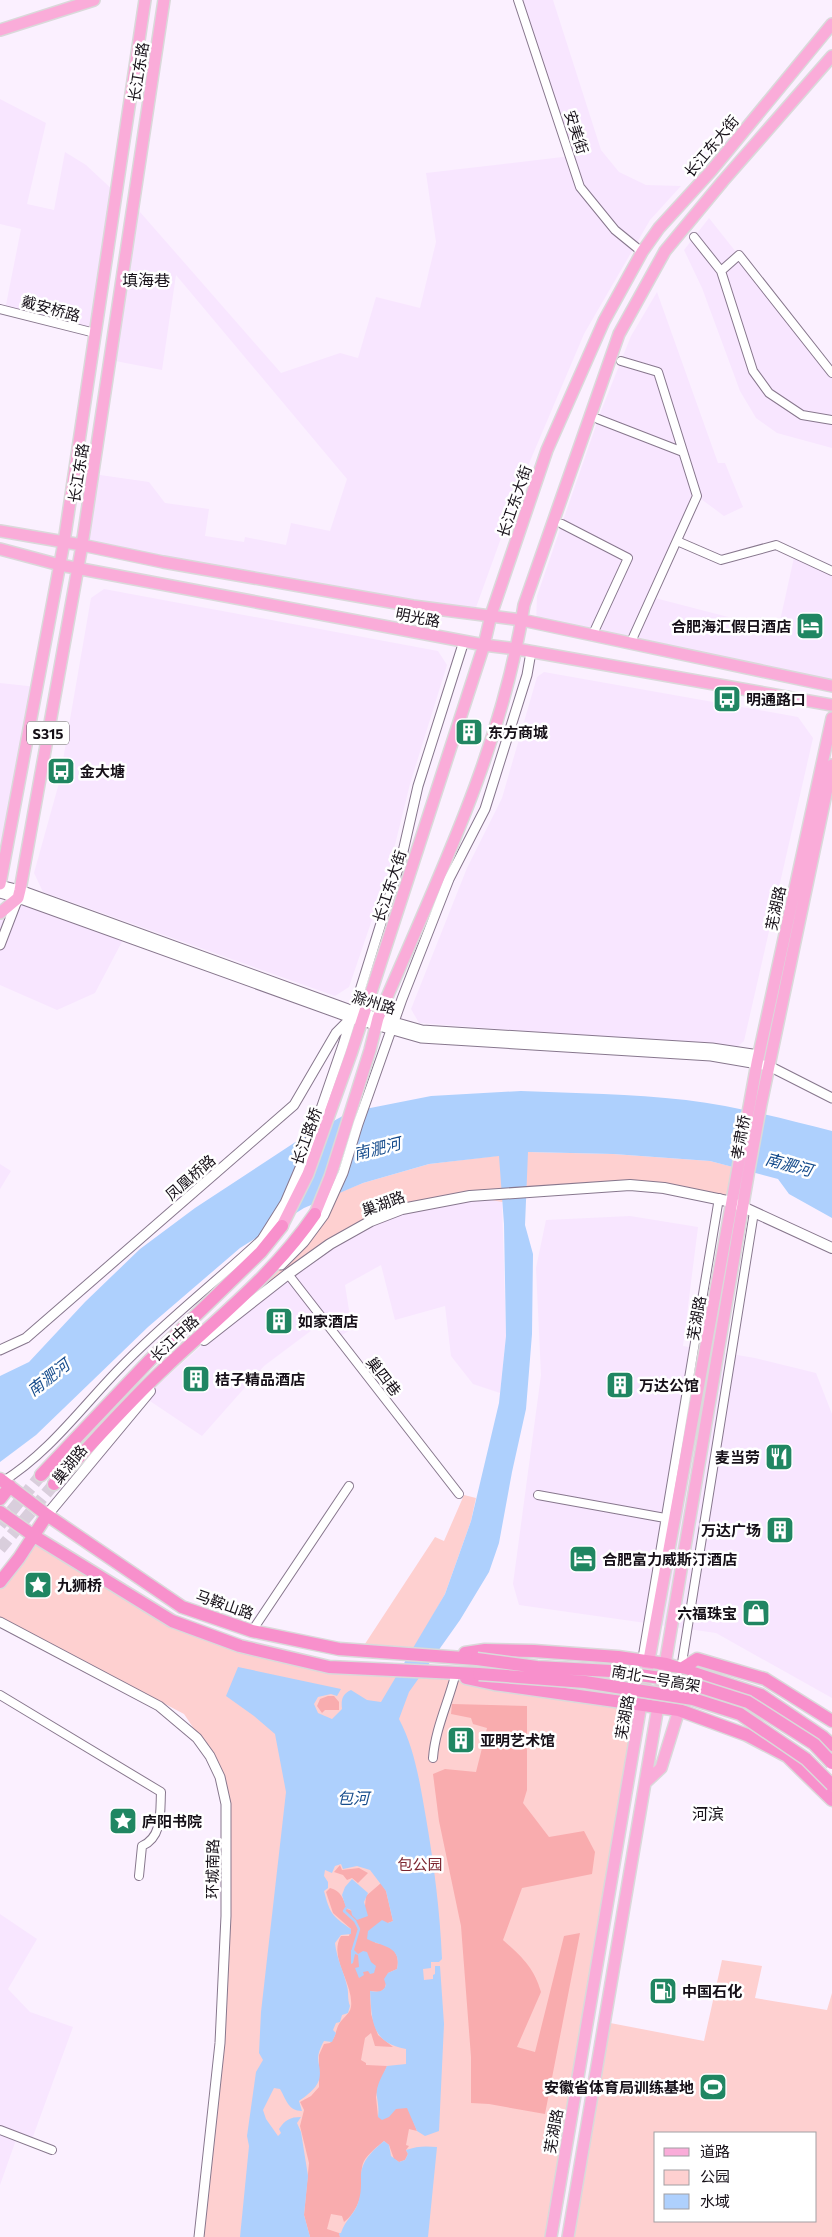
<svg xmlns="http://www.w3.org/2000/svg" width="832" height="2237" viewBox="0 0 832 2237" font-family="Commissioner,'Noto Sans SC',sans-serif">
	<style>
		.built { fill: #f8e6ff }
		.green { fill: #fed0d0; fill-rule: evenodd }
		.forest { fill: #f9acae }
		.water { fill: #aed0fd }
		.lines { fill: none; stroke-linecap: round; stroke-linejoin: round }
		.stream { stroke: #aed0fd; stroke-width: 2.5 }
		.trunk-tunnel { stroke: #d9cedc; stroke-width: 12; stroke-dasharray: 12 6; stroke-linecap: butt }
		.minor-casing { stroke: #87778d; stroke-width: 10 }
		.tertiary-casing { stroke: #87778d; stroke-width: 11 }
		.secondary-casing { stroke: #87778d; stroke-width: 12 }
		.primary-casing { stroke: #dad9da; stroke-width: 14 }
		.trunk-casing { stroke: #dad9da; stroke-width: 15 }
		.minor { stroke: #fff; stroke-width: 8 }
		.tertiary { stroke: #fff; stroke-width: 9 }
		.secondary { stroke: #fff; stroke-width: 10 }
		.primary { stroke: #faacd9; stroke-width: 11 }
		.trunk { stroke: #f890cc; stroke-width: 12 }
		.trunk-bridge-casing { stroke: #dad9da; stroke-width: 15; stroke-linecap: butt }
		.trunk-bridge { stroke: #f890cc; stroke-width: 12 }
		.labels { text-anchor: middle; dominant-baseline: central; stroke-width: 5; stroke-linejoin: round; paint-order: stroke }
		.shield { fill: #fff; stroke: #5c585d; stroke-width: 1 }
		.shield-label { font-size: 14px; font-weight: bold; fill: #161018 }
		.street-label { font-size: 15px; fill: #161018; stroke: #fff }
		.poi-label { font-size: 15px; font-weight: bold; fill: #161018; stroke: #fff; text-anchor: start }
		.park-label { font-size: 15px; fill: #7d2630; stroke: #fff }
		.neighbourhood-label { font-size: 16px; fill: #161018; stroke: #fff }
		.water-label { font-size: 16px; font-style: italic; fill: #174d8d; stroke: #fff }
	</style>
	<rect width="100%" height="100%" fill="#fbf0ff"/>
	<!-- built -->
	<path class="built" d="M518 0H553L601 150 619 172 646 185 681 186 650 220 584 334 522 480 474 613 82 545 93 474 149 482 165 503 209 509 205 536 244 542 245 537 286 545 291 523 330 531 347 479 176 275 162 370 110 360 133 204 281 373 340 353 358 358 376 297 420 308 436 242 426 173 571 156Z
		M0 99 46 123 27 204 54 210 65 152 86 165 116 193 95 333 5 310 21 229 0 224Z
		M709 218 832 373V448L777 433 756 418 740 391 702 288 684 250Z
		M657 292 718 463H725L743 507 724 516 697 496 651 597 778 630 795 553 832 571V686L536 623 537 596 601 411 631 336Z
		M104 589 438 651 447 665 410 784 388 873 349 987 335 996 43 892 34 873 59 783 91 598Z
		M544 672 798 717 813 738 744 1041 737 1047 419 1023 411 1009 467 868 502 798 537 677Z
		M0 683 37 687 0 884Z
		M18 898 125 936 95 993 57 1010 0 985V913Z
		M0 1164 11 1171 0 1189Z
		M470 1196 502 1202 506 1336 500 1393 473 1384 451 1356 445 1306 395 1320 381 1265 345 1285 352 1329 337 1338 324 1321 264 1366 202 1436 144 1397 244 1308 371 1221Z
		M630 1216 698 1227 683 1346 755 1358 816 1373 832 1414V1698L716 1633 519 1605 513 1584 541 1375 536 1268 546 1220Z
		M0 1914 37 1939 8 1989 30 2012 73 2027 31 2142 17 2137 0 2185Z"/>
	<!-- green -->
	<path class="green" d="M528 1152 613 1154 710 1161 737 1168 732 1202 664 1188 551 1189 502 1202 470 1196 388 1214 252 1295 333 1195 363 1183 429 1164Z
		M464 1495 476 1498 471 1521 445 1594 411 1654 361 1650 435 1537 444 1541Z
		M34 1536 172 1621 329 1667 439 1672 641 1704 551 2237H199L214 2068 228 1878 221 1769 184 1714 0 1617V1582Z
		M722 1960 762 1966 755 1998 827 2010 832 1993V2237H568L605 2022 704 2041ZM656 2133H816V2221H656Z"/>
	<!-- forest -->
	<path class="forest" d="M328 1696H334L339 1702V1710H325L322 1713 317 1706 320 1699Z
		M452 1704 527 1706V1790L523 1803 549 1837 584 1831 595 1852 592 1874 522 1888 503 1940C521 1956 534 1967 541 1992L517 2047 535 2052 564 1936 580 1933 545 2114 489 2104 471 2103V2057L461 1926 439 1821 433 1774 445 1769 476 1772 487 1728 473 1724 471 1718 451 1714Z
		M340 1865 342 1870 359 1868 368 1873 358 1883 352 1878 347 1880 343 1875 334 1872Z
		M381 1883 386 1891 393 1921 388 1923 375 1943C391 1945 401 1952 397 1969L388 1973 385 1988 380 1992 370 1991 371 2014 378 2035 393 2047 375 2046 371 2033 365 2038 361 2060 366 2063V2065L387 2066 378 2087 376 2097 378 2117 397 2107 408 2108 417 2131 409 2129 406 2145 409 2146 406 2150 408 2154 405 2160 399 2162 394 2159 389 2145 384 2141C377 2147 369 2153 364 2161 360 2169 362 2179 362 2188 361 2200 354 2215 344 2222L342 2216 331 2214 327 2229 339 2233 340 2237H310L304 2215 309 2163 300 2126 304 2110 300 2102 311 2096 319 2087V2055L324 2044 330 2043C336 2037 335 2033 338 2026 341 2019 350 2014 351 2007 354 1983 328 1958 341 1936H349L351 1929 333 1913 326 1892 330 1888C341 1891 343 1898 347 1909L352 1911V1914L365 1906 366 1896Z"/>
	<!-- water -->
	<path class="water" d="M521 1091C576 1093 631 1094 686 1100 735 1106 784 1119 832 1131V1218L789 1194 778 1179 710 1161 613 1154 528 1152 525 1225 533 1254 532 1334 526 1409 512 1472 499 1543 489 1572 460 1620 409 1692 399 1719C415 1749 420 1784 426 1818 434 1865 440 1911 442 1959L439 1962H431V1968L423 1969 424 1980 433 1979V1975L435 1974V1966H440L444 2024 439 2131 425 2136 417 2131 407 2108 396 2109 389 2117 382 2120 378 2117C379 2109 378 2104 377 2097 375 2086 383 2075 387 2066L406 2064V2049C371 2042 372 2022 370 1991 377 1992 383 1993 386 1985L384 1979 388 1973 397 1969C402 1946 383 1947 367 1939L368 1931 382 1920 388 1923 393 1921 386 1891 370 1870 357 1866 343 1869 341 1864 335 1866 332 1873 325 1870 324 1876 328 1882V1888L324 1891C330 1914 332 1916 351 1929V1934L341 1935 335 1943C337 1960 344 1972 347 1986 349 1993 347 1998 350 2006L348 2013 342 2015 340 2022 336 2023 333 2030 336 2033 332 2042 324 2041C312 2062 323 2064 319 2080 316 2089 306 2096 299 2101L302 2111C288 2111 286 2099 280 2089L274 2088 263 2110 266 2119 278 2136 281 2133 279 2129C285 2120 290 2117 301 2117L297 2123 301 2132 308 2176 304 2215 310 2237H240L249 2146 247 2136 256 2072 263 2060 259 2053 261 2012 286 1792 275 1734 254 1716 226 1696 238 1667 341 1689 337 1696 331 1694 318 1697 314 1704 318 1713 332 1719 342 1709C341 1700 342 1694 351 1690L367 1700 381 1702 445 1594 471 1521 499 1403 506 1336 504 1224 499 1156 429 1164 363 1183 304 1208 240 1248 148 1327 36 1435 0 1462V1376L29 1362 85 1302 140 1249 195 1208 297 1141 350 1112 431 1096Z
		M352 1879 368 1893 364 1902 368 1916 357 1920 352 1915 351 1910 346 1908 342 1895 345 1887Z
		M353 1949 358 1954 363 1951 367 1952 371 1962 376 1966 374 1973 370 1974 368 1971 363 1972 364 1975 359 1978 355 1968 359 1967 358 1955 355 1954 353 1963 351 1964V1950Z
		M384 2141 389 2145 391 2156 399 2162 405 2160 408 2154 406 2150C417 2146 425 2146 437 2147L428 2237H340L339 2233H341C345 2220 354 2215 358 2203 361 2194 361 2188 361 2180 360 2162 371 2152 384 2141Z"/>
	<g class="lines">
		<!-- stream -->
		<path class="stream" d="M346 1908 344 1911 355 1921 359 1929 353 1949"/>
		<!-- trunk-tunnel -->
		<path class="trunk-tunnel" d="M0 1525 41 1475
			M0 1549 54 1484"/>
		<defs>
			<path id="minor" d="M518 0 580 187 615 230 642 252
				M694 237 721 271 753 371 769 393 802 415 832 420
				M721 271 739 255 832 373
				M0 309 95 333
				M621 361 658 372 697 496 630 644
				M598 419 683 452
				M562 524 628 558 592 636
				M677 541 721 560 776 545 832 571
				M288 1274 459 1494
				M2 1482C48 1454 82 1407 119 1369 164 1322 216 1282 263 1238
				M538 1495 665 1518
				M252 1631 349 1486
				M642 1661 719 1198
				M681 1669 754 1212
				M0 1695 161 1792C160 1811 163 1837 142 1846L139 1876
				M433 1758C435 1730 448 1703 455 1676
				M0 2130 52 2150"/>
			<path id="tertiary" d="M0 885 20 890 348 1009 422 1030 712 1048 759 1055
				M0 893 18 898 351 1018 421 1038 711 1056 769 1066 832 1098
				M0 945 18 898
				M263 1238 285 1203 303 1161 343 1045 402 856 418 786 464 641
				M281 1265 304 1242 324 1215 343 1173 358 1124 402 999 449 879 485 809 527 675 531 652
				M0 1350 26 1338 294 1105 336 1033 349 1020
				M0 1622 159 1706 197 1738 210 1756 220 1777 226 1804V1916L220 2043 199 2237"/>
			<path id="secondary" d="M204 1340 288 1274 330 1244 371 1221 402 1209 470 1196 630 1185 664 1188 732 1202 832 1248
				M47 1515 150 1391"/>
			<path id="primary" d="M0 30 94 0
				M0 531 82 545 163 562 413 606 522 620 832 686
				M0 549 60 565 484 645 517 649 832 705
				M0 884 64 542 145 0
				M0 913 18 898 20 890 82 545 164 0
				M315 1214 330 1177 370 1050 378 1018C435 884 502 750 524 605L619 334 665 251 723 181 832 56
				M282 1226 308 1174 351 1054 484 645 491 615 547 450 604 321 642 252 659 228 711 171 832 24
				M645 1783 661 1768 679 1710
				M551 2237 641 1704 757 1063 832 718
				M568 2237 748 1175 761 1104 832 765"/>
			<path id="trunk" d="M41 1475 150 1360 261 1252 282 1226
				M0 1479 47 1515 182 1607 252 1631 339 1649 477 1659
				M54 1484C91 1445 127 1403 167 1366 220 1316 273 1275 315 1214
				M0 1499 10 1486
				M0 1512 34 1536 172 1621 240 1646 329 1667 479 1674
				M0 1582 19 1558 47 1515
				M465 1653 485 1650 534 1651 618 1657 666 1664 761 1695 823 1737 832 1745
				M681 1669 697 1659 765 1679 832 1721
				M466 1678 494 1684 679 1710 747 1735 787 1756 832 1800"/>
		</defs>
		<!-- minor casing -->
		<use href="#minor" class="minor-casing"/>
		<!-- tertiary casing -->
		<use href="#tertiary" class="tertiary-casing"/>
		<!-- secondary casing -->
		<use href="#secondary" class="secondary-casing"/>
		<!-- primary casing -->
		<use href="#primary" class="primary-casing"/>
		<!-- trunk casing -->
		<use href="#trunk" class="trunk-casing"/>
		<!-- minor -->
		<use href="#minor" class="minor"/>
		<!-- tertiary -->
		<use href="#tertiary" class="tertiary"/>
		<!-- secondary -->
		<use href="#secondary" class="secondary"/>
		<!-- primary -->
		<use href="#primary" class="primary"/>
		<!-- trunk -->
		<use href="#trunk" class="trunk"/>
		<defs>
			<path id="trunk-bridge" d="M477 1659 537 1667 611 1671 682 1681 748 1702 814 1744 832 1763
				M479 1674 585 1682 693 1699 740 1714 806 1759 832 1785"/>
		</defs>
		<!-- trunk-bridge casing -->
		<use href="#trunk-bridge" class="trunk-bridge-casing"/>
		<!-- trunk-bridge -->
		<use href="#trunk-bridge" class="trunk-bridge"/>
	</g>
	<!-- icons -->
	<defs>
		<symbol id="hotel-square" viewBox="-11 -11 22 22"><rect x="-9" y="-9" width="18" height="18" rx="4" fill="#208662" stroke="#fff"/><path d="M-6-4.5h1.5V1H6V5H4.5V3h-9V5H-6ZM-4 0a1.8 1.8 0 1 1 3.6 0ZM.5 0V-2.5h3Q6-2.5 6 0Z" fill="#fff"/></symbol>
		<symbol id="bus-square" viewBox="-11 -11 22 22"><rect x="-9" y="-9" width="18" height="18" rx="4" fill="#208662" stroke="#fff"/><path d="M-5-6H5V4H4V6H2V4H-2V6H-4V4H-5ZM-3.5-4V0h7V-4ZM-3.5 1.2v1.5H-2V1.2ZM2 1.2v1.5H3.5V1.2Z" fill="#fff"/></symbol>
		<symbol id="building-square" viewBox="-11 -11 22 22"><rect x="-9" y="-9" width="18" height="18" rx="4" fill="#208662" stroke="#fff"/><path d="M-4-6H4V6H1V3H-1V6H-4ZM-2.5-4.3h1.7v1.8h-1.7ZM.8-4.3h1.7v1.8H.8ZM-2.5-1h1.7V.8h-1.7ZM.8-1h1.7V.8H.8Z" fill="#fff"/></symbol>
		<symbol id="restaurant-square" viewBox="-11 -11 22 22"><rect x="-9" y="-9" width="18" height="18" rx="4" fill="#208662" stroke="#fff"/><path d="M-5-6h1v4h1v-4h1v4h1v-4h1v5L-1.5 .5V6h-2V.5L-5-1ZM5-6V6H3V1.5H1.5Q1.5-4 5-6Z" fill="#fff"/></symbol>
		<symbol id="sight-square" viewBox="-11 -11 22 22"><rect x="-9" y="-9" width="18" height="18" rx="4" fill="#208662" stroke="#fff"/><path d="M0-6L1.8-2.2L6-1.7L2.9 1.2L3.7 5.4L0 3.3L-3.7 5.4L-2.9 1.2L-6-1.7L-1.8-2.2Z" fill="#fff"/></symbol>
		<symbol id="shop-square" viewBox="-11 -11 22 22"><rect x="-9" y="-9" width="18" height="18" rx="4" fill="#208662" stroke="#fff"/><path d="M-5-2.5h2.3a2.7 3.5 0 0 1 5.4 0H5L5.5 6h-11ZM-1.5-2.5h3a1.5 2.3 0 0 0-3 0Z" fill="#fff"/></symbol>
		<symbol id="fuel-square" viewBox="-11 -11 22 22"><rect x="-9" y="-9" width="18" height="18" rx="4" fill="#208662" stroke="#fff"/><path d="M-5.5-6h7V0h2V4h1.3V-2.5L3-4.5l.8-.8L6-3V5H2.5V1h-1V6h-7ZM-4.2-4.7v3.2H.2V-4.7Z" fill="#fff"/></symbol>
		<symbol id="stadium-square" viewBox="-11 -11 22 22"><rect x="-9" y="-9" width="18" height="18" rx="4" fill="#208662" stroke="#fff"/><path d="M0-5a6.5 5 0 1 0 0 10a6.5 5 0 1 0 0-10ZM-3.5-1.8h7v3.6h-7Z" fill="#fff"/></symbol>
	</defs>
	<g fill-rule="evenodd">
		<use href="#hotel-square" x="794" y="610" width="32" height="32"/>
		<use href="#bus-square" x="711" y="683" width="32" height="32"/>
		<use href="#building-square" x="453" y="716" width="32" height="32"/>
		<use href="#bus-square" x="45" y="755" width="32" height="32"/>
		<use href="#building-square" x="263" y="1305" width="32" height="32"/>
		<use href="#building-square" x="180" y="1363" width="32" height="32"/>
		<use href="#building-square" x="604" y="1369" width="32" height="32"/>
		<use href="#restaurant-square" x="763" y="1441" width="32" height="32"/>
		<use href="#building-square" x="764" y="1514" width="32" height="32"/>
		<use href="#hotel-square" x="567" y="1543" width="32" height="32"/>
		<use href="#sight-square" x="22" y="1569" width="32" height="32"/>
		<use href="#shop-square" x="740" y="1597" width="32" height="32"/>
		<use href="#building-square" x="445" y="1724" width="32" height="32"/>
		<use href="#sight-square" x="107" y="1805" width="32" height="32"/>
		<use href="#fuel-square" x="647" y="1975" width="32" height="32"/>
		<use href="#stadium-square" x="697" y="2071" width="32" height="32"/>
	</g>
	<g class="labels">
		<!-- shield labels -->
		<rect class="shield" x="27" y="721.5" width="42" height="23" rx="4"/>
		<g class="shield-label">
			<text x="48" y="733">S315</text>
		</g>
		<!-- street labels -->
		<g class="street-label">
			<text transform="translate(138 72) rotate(-81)">长江东路</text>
			<text transform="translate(577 132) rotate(72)">安美街</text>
			<text transform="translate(711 146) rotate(-50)">长江东大街</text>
			<text transform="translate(51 308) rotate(15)">戴安桥路</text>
			<text transform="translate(78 473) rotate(-81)">长江东路</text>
			<text transform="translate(514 501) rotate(-71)">长江东大街</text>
			<text transform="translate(418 617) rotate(11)">明光路</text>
			<text transform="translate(389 886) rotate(-72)">长江东大街</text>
			<text transform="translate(775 908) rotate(-78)">芜湖路</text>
			<text transform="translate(374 1002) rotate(17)">滁州路</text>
			<text transform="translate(306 1136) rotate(-70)">长江路桥</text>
			<text transform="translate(740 1137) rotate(-80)">孝肃桥</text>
			<text transform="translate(190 1177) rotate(-41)">凤凰桥路</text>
			<text transform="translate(383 1203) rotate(-20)">巢湖路</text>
			<text transform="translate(696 1318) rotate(-80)">芜湖路</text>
			<text transform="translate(174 1338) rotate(-43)">长江中路</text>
			<text transform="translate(384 1376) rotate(52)">巢四巷</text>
			<text transform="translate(69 1464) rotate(-51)">巢湖路</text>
			<text transform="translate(225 1604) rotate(19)">马鞍山路</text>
			<text transform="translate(656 1678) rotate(10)">南北一号高架</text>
			<text transform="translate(624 1717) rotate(-80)">芜湖路</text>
			<text transform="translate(212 1869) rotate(-89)">环城南路</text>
			<text transform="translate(553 2131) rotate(-80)">芜湖路</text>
		</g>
		<!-- poi labels -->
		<g class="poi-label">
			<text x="791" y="626" text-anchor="end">合肥海汇假日酒店</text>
			<text x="746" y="699">明通路口</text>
			<text x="488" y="732">东方商城</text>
			<text x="80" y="771">金大塘</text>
			<text x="298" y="1321">如家酒店</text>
			<text x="215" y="1379">桔子精品酒店</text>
			<text x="639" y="1385">万达公馆</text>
			<text x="760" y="1457" text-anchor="end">麦当劳</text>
			<text x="761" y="1530" text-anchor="end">万达广场</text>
			<text x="602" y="1559">合肥富力威斯汀酒店</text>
			<text x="57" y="1585">九狮桥</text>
			<text x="737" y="1613" text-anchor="end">六福珠宝</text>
			<text x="480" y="1740">亚明艺术馆</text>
			<text x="142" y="1821">庐阳书院</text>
			<text x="682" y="1991">中国石化</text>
			<text x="694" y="2087" text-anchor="end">安徽省体育局训练基地</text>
		</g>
		<!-- park labels -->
		<g class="park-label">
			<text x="420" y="1864">包公园</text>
		</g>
		<!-- neighbourhood labels -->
		<g class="neighbourhood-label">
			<text x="146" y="279">填海巷</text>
			<text x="708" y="1813">河滨</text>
		</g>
		<!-- water labels -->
		<g class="water-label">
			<text transform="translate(377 1148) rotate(-14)">南淝河</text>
			<text transform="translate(789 1164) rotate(15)">南淝河</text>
			<text transform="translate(48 1377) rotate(-38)">南淝河</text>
			<text x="353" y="1797">包河</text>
		</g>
	</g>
	<!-- legend -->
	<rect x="654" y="2132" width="162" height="90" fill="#ffffff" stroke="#a29fa3"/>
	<rect x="664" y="2148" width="25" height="8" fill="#faacd9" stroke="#a29fa3"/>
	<text x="700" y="2157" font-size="15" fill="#161018">道路</text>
	<rect x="664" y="2170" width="25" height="15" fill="#fed0d0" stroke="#a29fa3"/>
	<text x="700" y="2182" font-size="15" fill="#161018">公园</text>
	<rect x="664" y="2194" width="25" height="15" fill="#aed0fd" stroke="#a29fa3"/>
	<text x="700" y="2207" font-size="15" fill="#161018">水域</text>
</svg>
